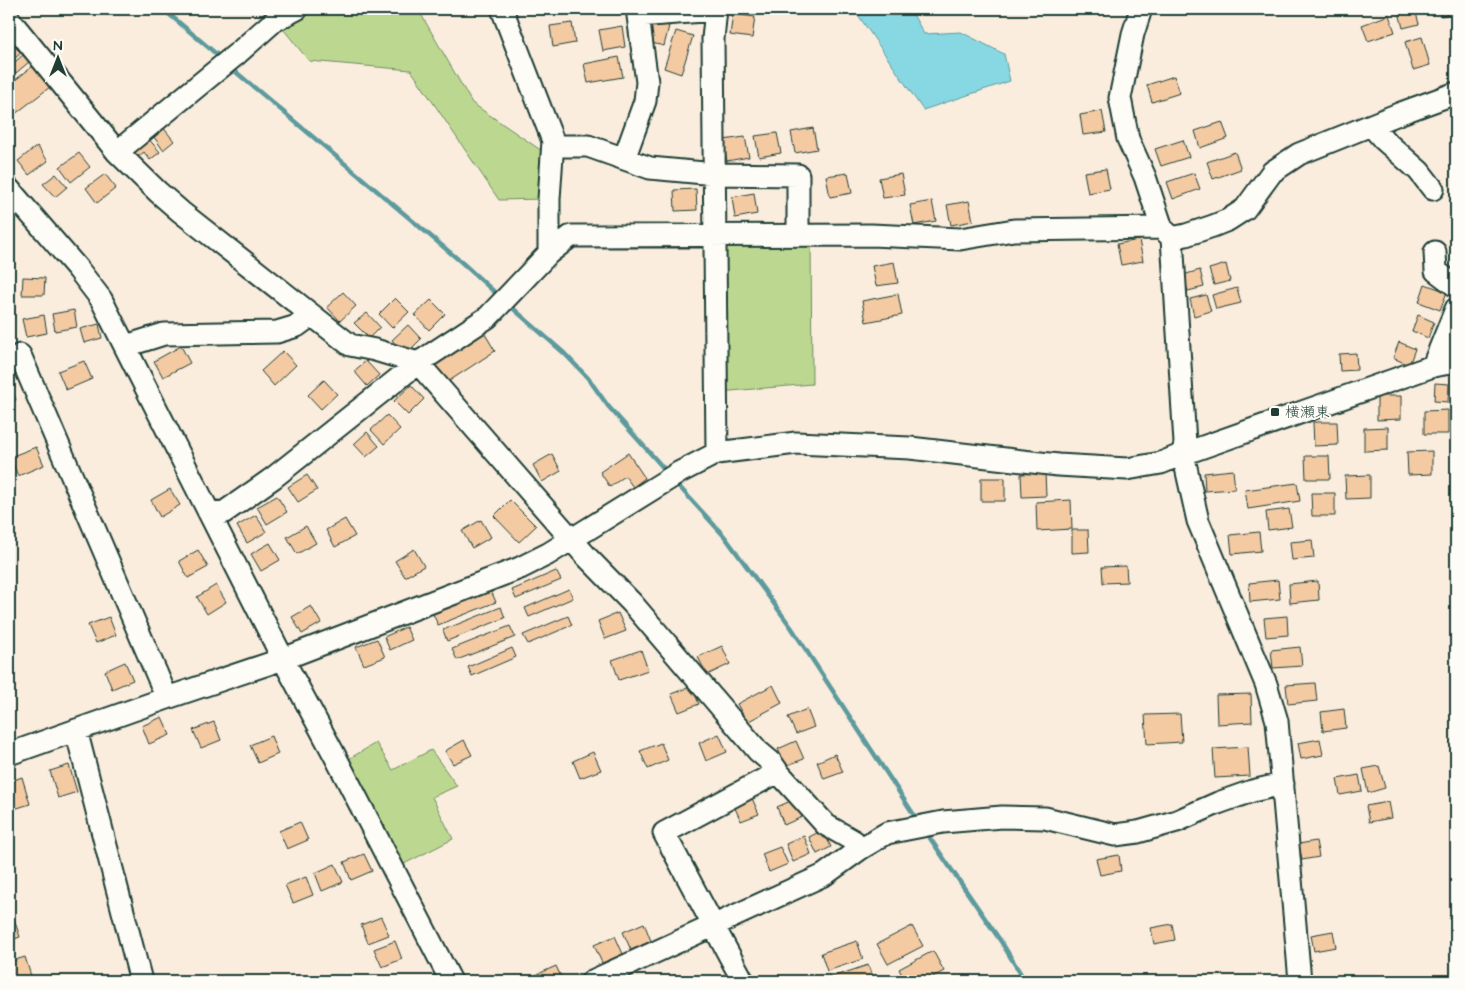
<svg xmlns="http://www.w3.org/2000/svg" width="1465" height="990" viewBox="0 0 1465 990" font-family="'Architects Daughter','Klee One',sans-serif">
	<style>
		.green { fill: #bcd890; stroke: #6e8a62 }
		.water { fill: #87d8e3; stroke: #5d9a9d }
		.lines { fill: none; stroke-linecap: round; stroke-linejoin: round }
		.stream { stroke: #5d9a9d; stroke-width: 4.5 }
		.building { fill: #f4caa3; stroke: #1f3d34 }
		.minor-casing { stroke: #1f3d34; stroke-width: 25 }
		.minor { stroke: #fdfcf7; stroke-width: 21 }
		.poi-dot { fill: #1f3d34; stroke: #fdfcf7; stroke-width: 2 }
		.labels { text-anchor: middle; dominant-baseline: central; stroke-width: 4; stroke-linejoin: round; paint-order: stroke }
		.poi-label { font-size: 15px; fill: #1f3d34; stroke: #fdfcf7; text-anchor: start }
	</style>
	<rect width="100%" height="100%" fill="#faedde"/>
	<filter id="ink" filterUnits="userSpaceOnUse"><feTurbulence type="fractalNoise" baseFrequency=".02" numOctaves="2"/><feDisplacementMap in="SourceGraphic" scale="10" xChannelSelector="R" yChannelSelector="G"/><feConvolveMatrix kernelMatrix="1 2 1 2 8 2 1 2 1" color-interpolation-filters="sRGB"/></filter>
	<g filter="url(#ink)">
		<!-- green -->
		<path class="green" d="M267 9H418L472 103 545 153 543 199 499 200 411 70 309 61Z
			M811 240 812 384 719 392 720 248 726 241Z
			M376 743 393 770 431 750 457 786 432 797 453 839 402 865 345 761Z"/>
		<!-- water -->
		<path class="water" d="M854 9H910L924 34 961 32 1004 54 1010 81 923 110Z"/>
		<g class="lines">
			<!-- stream -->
			<path class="stream" d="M163 9 221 58
				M230 67 459 260 500 297
				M508 304 564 353 588 378 608 406 667 472
				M675 482 725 537 791 627 918 821
				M925 831 1002 943 1025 981"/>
		</g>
		<!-- building -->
		<path class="building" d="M593 9H616V10L594 14Z
			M1412 9H1415L1419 24 1403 28 1399 12Z
			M1439 9H1456V13L1441 16Z
			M733 14 755 17 752 38 730 35Z
			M1389 15 1395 32 1368 41 1362 25Z
			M647 21 669 26 664 46 643 41Z
			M572 23 575 43 553 47 550 26Z
			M622 26 625 47 603 51 599 30Z
			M676 31 693 36 681 74 664 68Z
			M1422 37 1430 65 1413 70 1405 42Z
			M14 46 21 53 9 63V50Z
			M23 55 29 62 16 73 10 66Z
			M619 57 623 77 588 83 584 64Z
			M33 66 50 87 10 118 9 85Z
			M1174 76 1180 93 1152 102 1147 85Z
			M1102 111 1106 132 1083 135 1080 115Z
			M1222 122 1228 138 1200 148 1195 131Z
			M162 126 174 141 163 150 152 134Z
			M813 128 817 149 795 153 791 132Z
			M777 133 781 153 759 157 755 136Z
			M147 137 160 152 150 160 144 152 134 160 128 152Z
			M745 137 749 157 727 161 723 140Z
			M1183 140 1189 157 1161 166 1155 149Z
			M37 146 48 161 29 175 18 161Z
			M1235 152 1241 169 1213 179 1207 162Z
			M79 153 90 167 71 182 60 167Z
			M1106 169 1110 189 1088 193 1084 172Z
			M848 173 852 193 830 197 826 176Z
			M1194 173 1200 189 1173 199 1167 182Z
			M56 174 67 187 55 197 43 184Z
			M105 174 116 188 97 203 86 188Z
			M901 174 905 195 883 198 879 178Z
			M696 189 697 210 675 211 674 190Z
			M754 193 757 214 735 218 732 197Z
			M932 201 936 221 914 225 910 205Z
			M969 201 973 221 951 225 947 205Z
			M1139 240 1143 261 1121 265 1117 244Z
			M894 262 898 283 876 286 872 266Z
			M1226 264 1230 281 1214 285 1209 269Z
			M1200 270 1204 287 1188 291 1183 275Z
			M23 277 45 278 44 295H22Z
			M1425 284 1447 292 1440 310 1419 302Z
			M1237 288 1241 303 1216 309 1212 295Z
			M343 292 356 306 340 321 327 307Z
			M898 294 902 315 866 322 862 301Z
			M1206 295 1211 311 1194 316 1190 299Z
			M395 298 409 312 392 328 379 314Z
			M431 300 445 314 429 330 415 315Z
			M74 310 77 327 55 331 52 314Z
			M367 313 380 327 369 338 354 323Z
			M44 315 47 333 26 337 22 319Z
			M1418 315 1434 322 1428 338 1412 331Z
			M99 324 102 338 84 343 80 329Z
			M408 325 421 339 405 355 392 340Z
			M482 329 495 351 446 383 430 363Z
			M1399 342 1415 349 1409 365 1393 358Z
			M181 346 190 363 163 377 154 361Z
			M283 351 296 365 274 386 261 371Z
			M1356 353 1357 370 1340 371 1339 354Z
			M84 361 92 379 66 390 58 371Z
			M366 361 379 375 367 386 354 371Z
			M324 380 337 394 321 409 308 395Z
			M9 382 16 400 9 403Z
			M1435 383 1449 384 1448 402 1434 401Z
			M411 385 424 399 408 415 394 401Z
			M1377 396H1401V419L1377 420Z
			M1448 410V434H1424V411Z
			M387 415 400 429 384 444 371 430Z
			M1313 422H1337L1338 445 1314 446Z
			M1388 427V450L1364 451V428Z
			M367 432 379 446 366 457 354 444Z
			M36 447 44 465 18 476 10 457Z
			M1432 451V474L1408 475 1407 452Z
			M628 453 645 478 633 487 625 476 610 487 600 472Z
			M552 454 561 471 542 482 533 465Z
			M1305 456H1329L1330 479H1306Z
			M1233 470 1235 489 1205 491 1204 473Z
			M1045 473 1046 496 1022 497 1021 474Z
			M307 475 317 490 298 502 288 487Z
			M1370 475V498L1346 499 1345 476Z
			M981 478H1005V501H981Z
			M1297 483 1300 501 1248 509 1245 490Z
			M170 489 180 505 160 517 151 500Z
			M1311 493H1335V516H1312Z
			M277 496 287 512 267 524 257 507Z
			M510 500 536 526 519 542 494 516Z
			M1071 500 1072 529 1037 531 1036 502Z
			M1289 509 1292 527 1268 530 1266 512Z
			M256 515 266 532 247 543 237 526Z
			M345 519 355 536 335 547 326 530Z
			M481 520 491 537 472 548 462 531Z
			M306 526 316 543 297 554 287 537Z
			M1072 530H1088L1089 552 1072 553Z
			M1259 532 1261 551 1232 554 1230 535Z
			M1312 540 1314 558 1292 560 1290 542Z
			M270 543 280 560 261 571 251 554Z
			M414 549 424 566 405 577 395 561Z
			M198 550 208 567 188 578 179 561Z
			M1126 566 1127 582 1103 583 1102 567Z
			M556 571 561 580 516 599 512 590Z
			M1278 580 1280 599 1250 602 1249 583Z
			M1318 581 1319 600 1290 603 1289 584Z
			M216 585 226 602 207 614 197 597Z
			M569 589 573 598 529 617 525 608Z
			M491 591 496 602 438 625 433 614Z
			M311 606 321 623 302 634 292 617Z
			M501 607 505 618 447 641 443 630Z
			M618 613 626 631 605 639 598 621Z
			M568 616 572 625 528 644 523 635Z
			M1287 616 1288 635 1266 637 1264 618Z
			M109 617 116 635 96 643 88 625Z
			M510 626 515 637 457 660 452 649Z
			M406 627 412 640 390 650 384 637Z
			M377 639 385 657 364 665 356 647Z
			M722 646 730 664 707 675 698 657Z
			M1300 647 1302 666 1273 668 1271 650Z
			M512 648 516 657 472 676 468 667Z
			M641 650 648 670 619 680 612 660Z
			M125 662 133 680 112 689 105 671Z
			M1315 683 1317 701 1288 704 1286 685Z
			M773 685 782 703 747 722 737 704Z
			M692 686 699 704 679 712 671 694Z
			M1251 694 1252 722 1217 724 1216 695Z
			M807 709 814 727 796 734 788 717Z
			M1344 709 1346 728 1323 731 1321 712Z
			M1180 714 1182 742 1147 744 1145 715Z
			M162 717 170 735 149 744 142 726Z
			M214 722 221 740 201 748 193 730Z
			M719 734 727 752 706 761 699 743Z
			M271 736 278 754 258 763 250 745Z
			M1320 739 1323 755 1301 759 1298 743Z
			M464 740 472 755 453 764 445 751Z
			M796 741 804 759 785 766 778 749Z
			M661 743 668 760 648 769 640 751Z
			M1248 747 1250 776 1215 778 1213 749Z
			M593 752 601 770 580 778 573 761Z
			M835 754 843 772 824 779 817 762Z
			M69 765 77 792 58 798 50 771Z
			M1379 766 1385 788 1368 793 1363 769Z
			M1359 775 1362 791 1340 795 1337 779Z
			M22 777 30 804 11 810 9 802V782Z
			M751 796 759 814 741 821 733 804Z
			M795 799 802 817 784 825 777 807Z
			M1388 802 1391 818 1369 822 1366 806Z
			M300 822 308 840 287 849 279 831Z
			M823 830 831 847 817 854 809 837Z
			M804 836 811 854 793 862 786 844Z
			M1316 841 1319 857 1302 860 1299 844Z
			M780 847 788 864 769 872 762 854Z
			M364 854 372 871 351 880 344 862Z
			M1119 855 1121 871 1100 875 1096 859Z
			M335 864 343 882 322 891 315 873Z
			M306 877 313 895 293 903 285 885Z
			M13 916 20 937 9 941V917Z
			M381 917 389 935 368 943 361 925Z
			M644 923 651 941 631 950 623 932Z
			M1172 924 1175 940 1154 944 1151 928Z
			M912 926 923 946 888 964 877 944Z
			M1333 931 1336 947 1314 951 1311 935Z
			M615 936 623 954 602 963 594 945Z
			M395 941 402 959 382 967 374 949Z
			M857 941 863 959 827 971 821 953Z
			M933 951 944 971 925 981H905L899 969Z
			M25 957 32 979 24 981H12L9 972V962Z
			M868 965 874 981H834L832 977Z
			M556 966 563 981H539L536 975Z"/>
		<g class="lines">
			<defs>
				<path id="minor" d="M502 9 553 141 549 199V253
					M716 9 713 39 717 453
					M1141 9 1133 34 1120 98 1128 139 1145 177 1162 228 1172 238 1185 443 1183 454 1198 521 1266 684 1277 721 1300 981
					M9 19 117 152 158 192 181 212 350 345 375 350 418 363 586 556 632 603 758 751 771 762 778 772 826 825 854 841 860 849
					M1371 125 1384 140 1419 171 1433 189
					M553 146H588L650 168 715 174 798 175V235
					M117 152 238 53 274 21 297 9
					M624 159 645 101 647 82 638 16 716 10
					M9 189 78 269 101 299 283 659 335 756 451 981
					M1172 238 1186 235 1213 226 1228 220 1245 209 1272 172 1299 154 1401 113 1456 93
					M1435 252 1436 271 1456 286
					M126 346 164 334 277 332 297 326 312 315
					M20 355 167 698
					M1433 366 1456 309
					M208 511 223 513 273 478 418 363 488 317 549 253 571 236 871 235 960 239 1014 230 1162 228
					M76 730 141 981
					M9 754 167 698 283 659 520 568 548 554 680 472 717 453 796 443 910 448 1058 465 1127 469 1161 463 1183 454 1433 366 1456 362
					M592 981 824 875 860 849 887 833 943 822 1002 817 1045 818 1115 835 1138 832 1177 821 1218 803 1252 791 1283 784
					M743 981 664 833 778 772"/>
			</defs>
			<!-- minor casing -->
			<use href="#minor" class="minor-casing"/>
			<!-- minor -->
			<use href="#minor" class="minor"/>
		</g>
	</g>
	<!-- markers -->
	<rect class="poi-dot" x="1270" y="407" width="10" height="10" rx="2.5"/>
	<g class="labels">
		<!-- poi labels -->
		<g class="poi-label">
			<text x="1285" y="412">横瀬東</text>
		</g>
	</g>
	<!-- margin -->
	<rect width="1465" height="990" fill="none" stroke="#fdfcf7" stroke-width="30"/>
	<rect x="15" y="15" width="1435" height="960" fill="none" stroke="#1f3d34" stroke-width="2" filter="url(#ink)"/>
	<!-- north arrow -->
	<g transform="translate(58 58)" stroke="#fdfcf7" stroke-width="4" paint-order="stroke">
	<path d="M0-4L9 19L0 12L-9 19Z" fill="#1f3d34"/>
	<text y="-8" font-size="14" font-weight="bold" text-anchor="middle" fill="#1f3d34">N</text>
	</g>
</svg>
